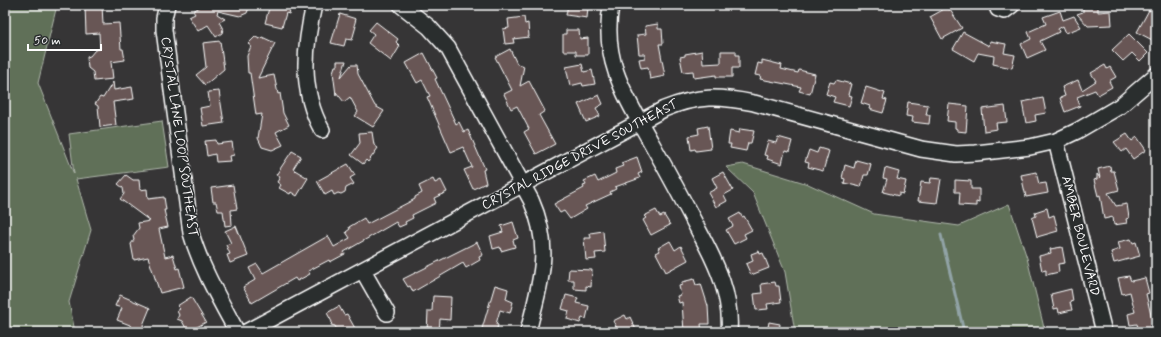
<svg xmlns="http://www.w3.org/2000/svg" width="1161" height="337" viewBox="0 0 1161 337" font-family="Mynerve,sans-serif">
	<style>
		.green { fill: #607058; stroke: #b0b8ac }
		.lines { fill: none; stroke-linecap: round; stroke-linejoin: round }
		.stream { stroke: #91a3a6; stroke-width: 3 }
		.building { fill: #685654; stroke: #fff }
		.minor-casing { stroke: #fff; stroke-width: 18 }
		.minor { stroke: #2a2d2e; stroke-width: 15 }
		.labels { text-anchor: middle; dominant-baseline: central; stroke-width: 3; stroke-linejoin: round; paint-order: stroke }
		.street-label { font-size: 13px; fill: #fff; stroke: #2a2d2e }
	</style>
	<rect width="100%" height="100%" fill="#363536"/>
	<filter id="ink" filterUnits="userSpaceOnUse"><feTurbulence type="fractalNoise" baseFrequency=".025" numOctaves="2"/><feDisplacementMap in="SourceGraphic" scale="8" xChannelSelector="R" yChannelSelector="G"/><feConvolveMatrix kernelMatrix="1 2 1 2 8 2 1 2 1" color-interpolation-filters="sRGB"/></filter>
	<g filter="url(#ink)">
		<!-- green -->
		<path class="green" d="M5 5H57L38 83 74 174 69 134 162 121 169 167 76 179 91 230 69 302 75 332H5Z
			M743 164 808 184 874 214 959 226 1009 204 1027 258 1045 332H795L785 272 753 193 726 167Z"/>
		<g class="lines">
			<!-- stream -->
			<path class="stream" d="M941 235 964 332"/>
		</g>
		<!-- building -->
		<path class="building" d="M85 5H102L103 24 119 23 121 49H123L125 60 111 62 113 79 94 81 93 72 88 68 87 57 90 56 95 50 100 49 99 33 86 34Z
			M203 5H250L247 13 240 16 218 11 217 14 225 19 219 22 223 29 222 33 216 37 208 25 198 31 189 17 195 14 193 11Z
			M266 5H291L289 14 286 13 282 27 265 23 269 8 265 7Z
			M568 5 588 7 587 18 566 15Z
			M1083 5H1098V12L1111 11 1112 25 1088 26 1077 14 1083 12Z
			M948 7 962 28 942 39 930 17Z
			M1149 10 1156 14V42L1137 32Z
			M1060 11 1063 20 1074 16 1081 27 1066 33 1063 26 1058 29 1059 32 1040 41 1045 50 1027 58 1021 44 1031 39 1028 32 1046 24 1043 17Z
			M340 14 356 19 354 26H356L352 40 346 39 344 46 331 43Z
			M524 17 525 24 528 23 529 37 513 39 514 43 505 44 503 29 509 28 508 19Z
			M376 22 398 39 396 42 400 46 391 61 368 43 374 34 369 30Z
			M658 24V29H662L663 44H659L665 76 650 79 648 67 641 68 639 59 645 58V54H639L637 35 646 34 645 26Z
			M566 30H579L580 39 588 38V55H576V51H563V34H566Z
			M963 32 989 46 990 41 1006 44 1004 53 1015 55 1012 68 993 64 994 56 978 53 974 61 953 49Z
			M1129 34 1148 53 1140 61 1132 53 1123 61 1112 50Z
			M255 37 260 39 262 37 275 43 258 78 274 75 278 94 280 93 283 113 289 125 276 132 283 145 272 150 262 147 258 138 262 114 256 115 250 73H248L247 56 251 46 248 44Z
			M220 41 224 69 205 85 196 75 206 67 203 43Z
			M510 49 517 64 524 66 520 86 529 81 545 111 539 115 555 144 536 154 524 132 529 129 517 106 511 109 504 94 512 90 495 57Z
			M702 51 703 64 721 63V51H736V55H739V68H732V77H716V75L694 78 693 71 683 72 680 57 685 56V54Z
			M424 53 437 78 435 79 456 124 459 122 464 132 468 130 485 169 483 170 486 183 473 189 464 170 472 167 463 147 451 152 427 97 430 96 422 80 417 83 406 63Z
			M762 60 782 65 781 69 798 73 799 70 815 74 810 94 799 91 801 87 760 79 761 76 755 75 758 63 762 64Z
			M337 61H346L341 77 351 65H357L358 74 375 106 384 111 373 127 355 116 358 112 350 97 344 102 336 92V95L333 72 335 66H337Z
			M582 64 584 72 592 70 595 84 583 86 582 83 570 86 566 67Z
			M1105 65 1107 69 1110 67 1116 77 1109 81 1112 87 1098 95 1095 90 1077 97 1080 106 1065 112 1060 98 1065 96 1062 87 1078 80 1082 90 1096 81 1091 73Z
			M836 80 851 84 848 95 852 96 849 106 833 102 835 97 826 94 830 82 834 83Z
			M113 82 114 90 132 87 134 99 113 102 116 125 100 127 98 106 95 104 100 97 103 98Z
			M866 87 885 93 883 99 887 100 883 113 869 109 870 106 861 103Z
			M219 91 224 123 203 126 200 108 210 106 208 92Z
			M599 95 603 104 596 108 600 116 586 122 578 104Z
			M1043 98 1046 113 1035 115 1036 121 1026 123 1022 102Z
			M908 102 928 105 926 115H930L929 124 912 122 913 117 906 116Z
			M949 104 968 106 966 132 957 131V129L955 128V122L947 121Z
			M1005 106 1007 122 996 123 997 129 984 131 982 109Z
			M708 126 711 149 696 151 695 149 691 150 689 136 699 134 698 128Z
			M740 129 754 131 751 143H748L746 151 730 148 731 144H728L730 131 739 133Z
			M372 132 374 145 378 148 368 162 366 160 363 164 351 155 360 143 359 133Z
			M1127 134 1132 141 1137 137 1146 150 1133 159 1126 149 1122 152 1114 142Z
			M778 137 792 141 789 152 785 151 782 164 767 159 768 156 764 155 768 141 776 143Z
			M216 140 217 144 232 142 234 155 230 156 231 161 216 162 215 154 207 156 205 141Z
			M819 148 829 151 823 171 808 167 809 163 805 162 809 150 817 153Z
			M292 151 301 156 293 169 308 178 297 196 291 192 290 194 279 188 281 185 277 182 280 177 276 175Z
			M637 157 642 172 638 174 640 178 615 187 616 189 610 192 611 194 585 206 587 209 570 219 564 211 560 213 554 204 584 188 583 186 586 185 584 181 595 176 598 182 616 173 615 169 623 166 621 163Z
			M856 160 871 164 868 175H864L861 187 844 183 845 179 842 178 845 165 854 168Z
			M348 164 355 175 350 178 354 184 346 188 345 192 341 194 338 193 334 195 332 191 325 195 317 181Z
			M1110 166 1111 171H1114L1119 190 1108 193 1116 206 1127 204 1129 218 1126 219 1127 223 1114 225 1113 217 1104 219 1100 195 1098 196 1094 180 1097 179V174L1100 178 1098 169Z
			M885 168 899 172 897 179 906 181 903 194 899 193V196L883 192 887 179 883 178Z
			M723 172 733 190 724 195 727 201 716 207 708 193 717 188 712 178Z
			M1036 172 1039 184 1046 183 1048 193 1026 197 1021 175Z
			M126 175 133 180H139L140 190 147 189 148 199 164 197 166 210H164L168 227 159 229 165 257 173 255 177 269 179 268 184 287 160 293 148 257 134 260 131 244 134 240 133 236 139 228 138 223 150 221 120 199 124 194 123 188 118 184Z
			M931 178 941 179 937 203 918 201 921 182 930 183Z
			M433 179 435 183 441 180 447 192 434 198 436 203 412 215 413 218 405 222 406 224 399 227 396 222 344 252 345 254 330 262 329 260 308 271 310 274 297 281 295 278 252 303 243 287 255 280 249 268 257 264 263 273 328 236 334 247 350 238 346 232 350 229 349 227 364 218 367 224 415 199V197L422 193 419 186Z
			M955 180 971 181V189H979V203L976 202V206L959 205 960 192H955Z
			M233 185 237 209 231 210 232 225 225 226 223 211H218L216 202H213L211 188Z
			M1047 208 1049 217 1054 215 1058 231 1037 237 1032 218 1036 216 1035 212Z
			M656 210 660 217 664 215 670 225 651 235 643 220 646 218 644 216Z
			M740 213 742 217 744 216 752 230 744 234 746 238 734 244 726 230 733 226 729 219Z
			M513 222 518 238 513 240 515 247 501 251 500 247 493 249 490 236 503 232 501 226Z
			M236 226 248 256 230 263 227 255 230 254 226 245 231 243 225 231Z
			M603 231 605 252 595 253 596 259 586 260 584 238H591L590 233Z
			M1131 239 1133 243 1136 242 1140 256 1114 263 1111 252 1120 249 1118 242Z
			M670 241 675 250 681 246 688 260 666 272 656 253 660 251 658 248Z
			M477 242 483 255 479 257 480 260 466 268 463 263 413 292 410 286 408 287 403 279Z
			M1062 247 1065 263 1058 264 1059 272 1046 275V270L1042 271 1039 256 1051 253 1050 249Z
			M759 251 760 254 763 253 769 268 751 275 746 264 753 261 751 254Z
			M569 269 592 270 591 287 586 286V290L574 289V280H568Z
			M1129 276 1131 281 1145 278 1149 293 1146 294 1155 332H1139L1137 324 1130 325 1128 314 1135 312 1130 292 1122 294 1118 278Z
			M694 279 696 285 701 284 708 306 709 324H701L702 332H684L682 302 679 303 677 296 681 295 679 286 682 285V282Z
			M775 282 776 286H779L781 302 767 304 768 309 756 310 754 294 762 293 761 284Z
			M495 285 508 289 506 299 513 302 510 313 500 310 496 324 498 325 496 332H481Z
			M1071 289 1073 301 1070 302 1072 310 1059 313 1058 308 1054 309 1051 294Z
			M120 295 150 308 143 325 145 332H132L130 325 117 320 122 308 115 306Z
			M566 295 578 298 576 303 589 306 586 319 582 318 580 323 567 319 569 311 562 309Z
			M433 296 451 297 450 320 440 319 439 332H427L428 311H432Z
			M191 297 206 322 188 332 182 321 177 319 179 315 177 311 180 309 177 306Z
			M339 306 344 315 347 314 357 332H338L335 326 331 325 332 322 327 313Z
			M625 315 627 319 630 317 637 332H619L613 321Z
			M769 322 780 324 779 332H767Z"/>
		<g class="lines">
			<defs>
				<path id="minor" d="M167 5 164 18V30L191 233C201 268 220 300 237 332
					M314 5C304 48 300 91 322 130
					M401 5 429 27 448 48 531 200C553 249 540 282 528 332
					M997 5 998 9 1004 11 1012 5
					M611 6C601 61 627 99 652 144 669 174 685 204 701 235 717 265 732 297 729 332
					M1056 141 1104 332
					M363 271 387 313
					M246 332 664 109C699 95 718 96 754 103L921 149 956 154 976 153 1030 147 1056 141 1077 131 1120 106 1156 75"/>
			</defs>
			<!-- minor casing -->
			<use href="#minor" class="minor-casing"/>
			<!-- minor -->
			<use href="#minor" class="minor"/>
		</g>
	</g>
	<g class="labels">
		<!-- street labels -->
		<g class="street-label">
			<text transform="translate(179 137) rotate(82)">CRYSTAL LANE LOOP SOUTHEAST</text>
			<text transform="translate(580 155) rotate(-28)">CRYSTAL RIDGE DRIVE SOUTHEAST</text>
			<text transform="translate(1080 236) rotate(76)">AMBER BOULEVARD</text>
		</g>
	</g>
	<!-- margin -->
	<rect width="1161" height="337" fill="none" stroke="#2a2d2e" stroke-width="20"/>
	<rect x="10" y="10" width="1141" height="317" fill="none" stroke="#fff" stroke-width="1.5" filter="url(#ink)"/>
	<!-- scale -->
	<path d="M28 44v6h73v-6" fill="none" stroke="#ffffff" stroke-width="2"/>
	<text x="34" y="44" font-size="12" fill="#ffffff" stroke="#2a2d2e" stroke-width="3" paint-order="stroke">50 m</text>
</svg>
